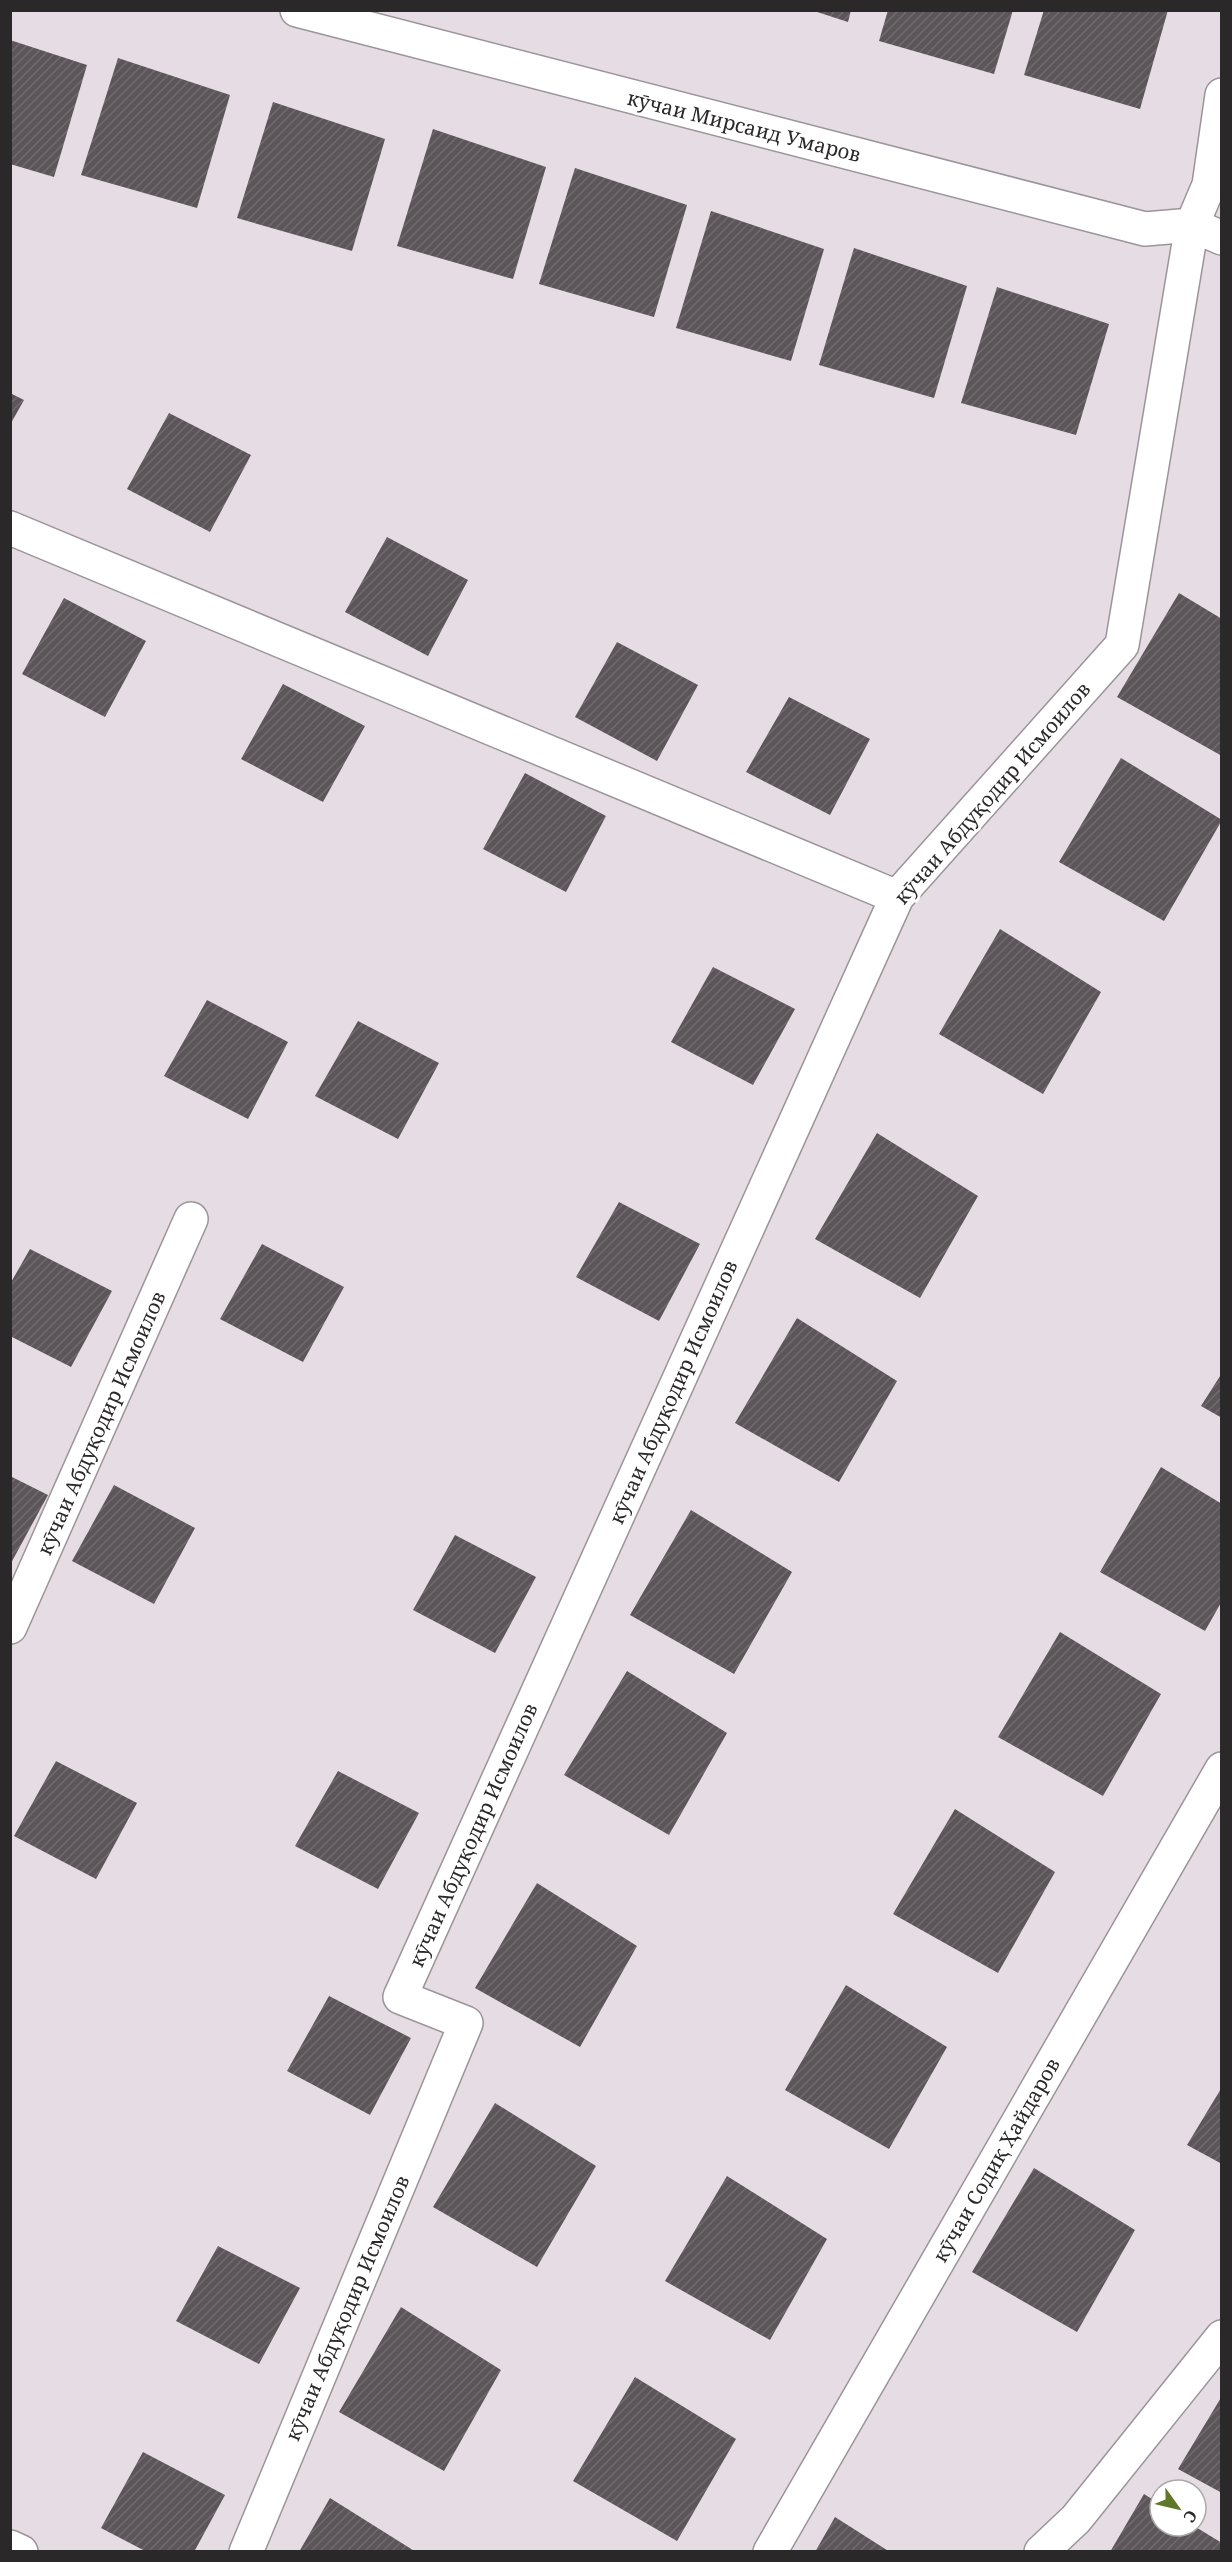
<svg xmlns="http://www.w3.org/2000/svg" width="1232" height="2562" viewBox="0 0 1232 2562" font-family="'Noto Serif',serif">
	<style>
		.building { fill: url(#building-hatch) }
		.lines { fill: none; stroke-linecap: round; stroke-linejoin: round }
		.minor-casing { stroke: #9b949a; stroke-width: 36 }
		.tertiary-casing { stroke: #9b949a; stroke-width: 36 }
		.minor { stroke: #fff; stroke-width: 33 }
		.tertiary { stroke: #fff; stroke-width: 33 }
		.labels { text-anchor: middle; dominant-baseline: central; stroke-width: 6; stroke-linejoin: round; paint-order: stroke }
		.street-label { font-size: 20px; fill: #2b282a; stroke: #fff }
	</style>
	<defs>
		<pattern id="building-hatch" width="6" height="6" patternUnits="userSpaceOnUse" patternTransform="scale(1.5)"><rect width="6" height="6" fill="#5c555a"/><path d="M-1 1l2-2M0 6l6-6M5 7l2-2" fill="none" stroke="#706a6e"/></pattern>
	</defs>
	<rect width="100%" height="100%" fill="#e5dde3"/>
	<!-- building -->
	<path class="building" d="M811 10H851L848 22Z
		M888 10H1013L994 74 879 41Z
		M1044 10H1168L1140 109 1024 75Z
		M10 40 87 65 54 177 10 164Z
		M118 58 230 95 197 208 81 175Z
		M273 102 385 139 352 251 237 218Z
		M433 129 546 167 513 279 397 246Z
		M575 168 687 205 654 317 539 284Z
		M711 211 824 249 791 361 676 328Z
		M854 248 967 286 934 398 819 365Z
		M997 287 1109 324 1076 435 961 403Z
		M10 393 24 400 10 425Z
		M169 413 251 455 210 532 127 489Z
		M387 537 468 580 428 656 345 612Z
		M1179 593 1222 619V756L1117 697Z
		M64 598 146 641 105 717 22 674Z
		M617 642 698 685 657 761 575 717Z
		M283 684 365 726 323 802 241 759Z
		M789 697 870 739 830 815 746 772Z
		M1121 758 1222 820 1164 921 1059 862Z
		M525 773 606 816 566 892 483 849Z
		M1000 929 1101 992 1043 1094 939 1034Z
		M713 967 795 1009 753 1085 671 1042Z
		M207 1000 288 1042 248 1119 164 1076Z
		M358 1021 439 1063 398 1139 315 1096Z
		M877 1133 978 1196 920 1298 815 1239Z
		M619 1202 700 1244 659 1321 576 1277Z
		M262 1244 344 1287 303 1362 220 1319Z
		M30 1249 112 1291 71 1367 10 1336V1284Z
		M797 1318 897 1381 839 1482 735 1423Z
		M1222 1373V1418L1201 1406Z
		M1161 1467 1222 1504V1601L1205 1631 1100 1572Z
		M10 1476 48 1495 10 1565Z
		M114 1485 195 1528 154 1604 72 1561Z
		M691 1510 792 1572 734 1674 630 1615Z
		M455 1535 536 1577 495 1653 413 1610Z
		M1060 1632 1161 1694 1103 1796 998 1737Z
		M627 1671 727 1733 669 1835 564 1775Z
		M56 1761 137 1803 96 1879 14 1836Z
		M338 1771 419 1813 378 1889 295 1846Z
		M955 1809 1055 1872 998 1973 893 1914Z
		M537 1883 637 1946 580 2047 475 1988Z
		M846 1985 947 2047 889 2149 785 2090Z
		M329 1996 411 2038 370 2115 287 2071Z
		M1222 2087V2164L1187 2145Z
		M495 2103 596 2166 537 2267 433 2207Z
		M1034 2168 1135 2230 1077 2332 972 2272Z
		M727 2176 827 2239 770 2340 665 2281Z
		M218 2246 300 2288 259 2364 176 2321Z
		M401 2307 501 2370 444 2471 339 2412Z
		M635 2377 736 2439 677 2541 573 2481Z
		M1222 2396V2493L1178 2469Z
		M143 2452 225 2495 194 2552H147L101 2528Z
		M1144 2494 1160 2504V2526H1194L1222 2543V2552H1110Z
		M330 2498 416 2552H299Z
		M835 2517 890 2552H815Z"/>
	<g class="lines">
		<defs>
			<path id="minor" d="M10 528 897 897
				M10 1627 191 1219
				M10 2547 21 2552
				M246 2552 466 2023 400 1997 897 897 1122 645 1192 225 1222 238
				M770 2552 1222 1769
				M1041 2552 1076 2519 1222 2337"/>
			<path id="tertiary" d="M297 10 1145 229 1192 225 1209 185 1222 95"/>
		</defs>
		<!-- minor casing -->
		<use href="#minor" class="minor-casing"/>
		<!-- tertiary casing -->
		<use href="#tertiary" class="tertiary-casing"/>
		<!-- minor -->
		<use href="#minor" class="minor"/>
		<!-- tertiary -->
		<use href="#tertiary" class="tertiary"/>
	</g>
	<g class="labels">
		<!-- street labels -->
		<g class="street-label">
			<text transform="translate(744 126) rotate(14)">кӯчаи Мирсаид Умаров</text>
			<text transform="translate(992 793) rotate(-49)">кӯчаи Абдуқодир Исмоилов</text>
			<text transform="translate(673 1392) rotate(-66)">кӯчаи Абдуқодир Исмоилов</text>
			<text transform="translate(101 1423) rotate(-66)">кӯчаи Абдуқодир Исмоилов</text>
			<text transform="translate(473 1835) rotate(-66)">кӯчаи Абдуқодир Исмоилов</text>
			<text transform="translate(996 2160) rotate(-60)">кӯчаи Содиқ Ҳайдаров</text>
			<text transform="translate(347 2308) rotate(-67)">кӯчаи Абдуқодир Исмоилов</text>
		</g>
	</g>
	<!-- border -->
	<rect width="1232" height="2562" fill="none" stroke="#2b282a" stroke-width="24"/>
	<!-- north arrow -->
	<g transform="translate(1178 2508) rotate(124)"><circle r="28" fill="#ffffff" stroke="#aaa9aa" stroke-width="1.5"/>
	<path d="M0-4.5L10 22L0 15L-10 22Z" fill="#5f7729"/>
	<text y="-9" font-size="16" font-weight="bold" text-anchor="middle" fill="#2b282a">С</text>
	</g>
</svg>
